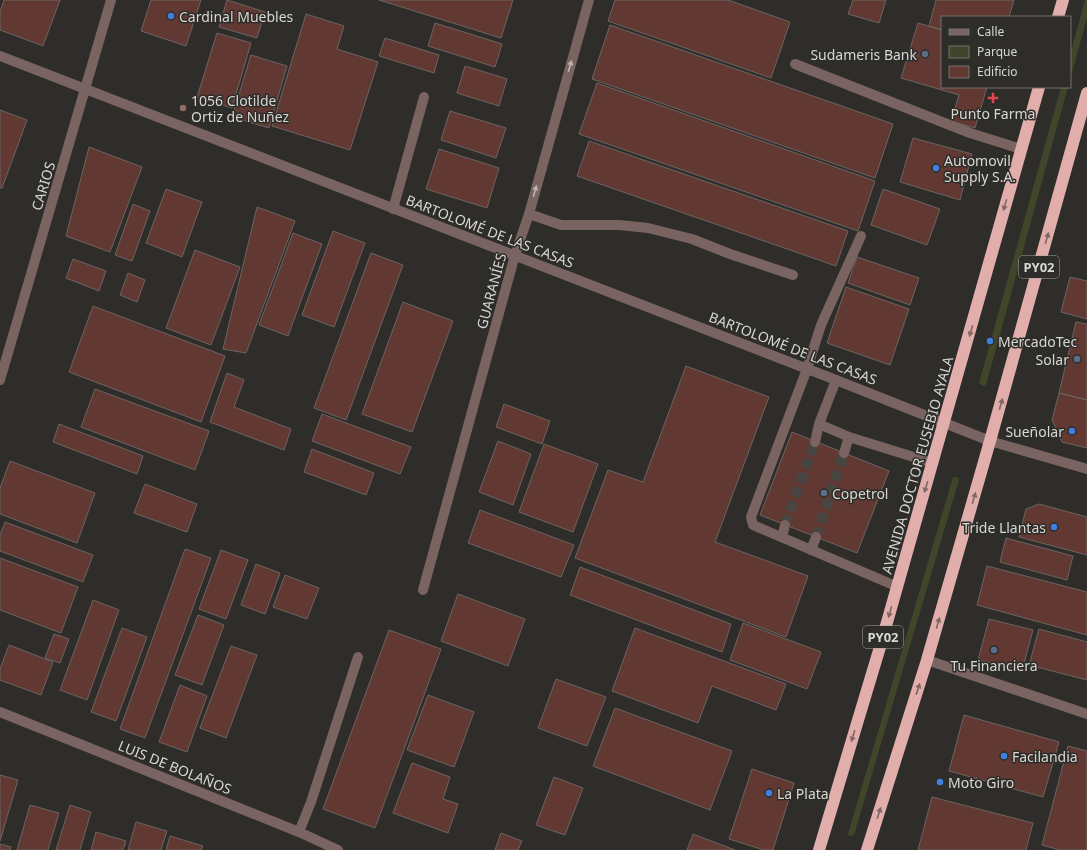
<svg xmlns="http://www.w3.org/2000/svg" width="1087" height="850" viewBox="0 0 1087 850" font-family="'Noto Sans',sans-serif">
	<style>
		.green { fill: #41462a }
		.building { fill: #623832; stroke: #6b6563 }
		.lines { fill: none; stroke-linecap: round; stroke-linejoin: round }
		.minor-tunnel { stroke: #474643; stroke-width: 10; stroke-dasharray: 10 5; stroke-linecap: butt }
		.minor { stroke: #796462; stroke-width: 10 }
		.highway { stroke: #e2aeab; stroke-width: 12 }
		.oneway { fill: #bbb4b2 }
		.oneway2 { fill: #7f6764 }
		.shop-dot { fill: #3f7fe0; stroke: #2e2d29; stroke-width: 1.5 }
		.service-dot { fill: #5c6f8a; stroke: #2e2d29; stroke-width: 1.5 }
		.health-dot { fill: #e0444e; stroke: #2e2d29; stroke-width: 1.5 }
		.education-dot { fill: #8d6e63; stroke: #2e2d29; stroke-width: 1.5 }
		.labels { text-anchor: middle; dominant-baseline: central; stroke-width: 3; stroke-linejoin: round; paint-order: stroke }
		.shield { fill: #2e2d29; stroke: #a4a4a1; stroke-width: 1 }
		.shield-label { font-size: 13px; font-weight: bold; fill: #d7d7d4 }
		.poi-label { font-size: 14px; fill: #d7d7d4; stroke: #2e2d29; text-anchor: start }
		.street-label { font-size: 14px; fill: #d7d7d4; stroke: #2e2d29 }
	</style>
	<rect width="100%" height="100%" fill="#2e2d29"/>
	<!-- green -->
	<path class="green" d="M1085 0H1087V18L1070 80V55Z
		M1061 87H1068L986 385 983 386 979 383Z
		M953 477H957L959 480 854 835 849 836 848 834Z"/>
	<!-- building -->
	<path class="building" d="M4 0H60L43 46 0 30V12Z
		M151 0H201L186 46 141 31Z
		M227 0 265 12 257 38 219 27Z
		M379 0H513L501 38Z
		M615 0H728L790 22 771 78 608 21Z
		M853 0H886L879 23 848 14Z
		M936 0H1014L1009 17H942V30L929 26Z
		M306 14 344 26 337 49 378 62 350 150 272 126Z
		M435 23 502 44 495 67 428 46Z
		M918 23 942 30V87H987L975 128 951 121 959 95 901 78Z
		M610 25 893 124 875 178 592 79Z
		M217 33 251 43 232 108 197 97Z
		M385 38 439 55 434 73 379 56Z
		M251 55 287 66 269 128 232 117Z
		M465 66 507 79 499 106 457 93Z
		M597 83 875 181 858 231 579 134Z
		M0 110 27 120 2 188H0Z
		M450 111 506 128 496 158 441 140Z
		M913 138 972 154 960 200 900 182Z
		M589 141 848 231 836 266 577 176Z
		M89 147 142 167 110 252 66 236Z
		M439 149 499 168 487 208 426 189Z
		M166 189 202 202 182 257 146 243Z
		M883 189 940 209 927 245 871 225Z
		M133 204 150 211 132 261 115 255Z
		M257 207 295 221 246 353 223 349Z
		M333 231 365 243 334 327 302 315Z
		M293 233 322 244 288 336 259 325Z
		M195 250 240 267 211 345 166 328Z
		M371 253 403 265 346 420 314 408Z
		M857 257 919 278 910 305 848 283Z
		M73 259 106 271 99 291 66 278Z
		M128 273 145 280 137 302 120 295Z
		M1070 277 1087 281V319L1061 312Z
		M846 287 909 309 890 365 827 343Z
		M403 302 453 321 412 432 362 414Z
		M93 306 225 356 201 422 69 372Z
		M1076 322 1087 324V400L1059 393Z
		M686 366 769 397 715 542 808 576 786 637 575 558 608 470 643 482Z
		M227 373 244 380 234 407 291 429 284 450 210 422Z
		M95 389 209 431 195 470 81 427Z
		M1059 393 1087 400V448L1062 442 1052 420Z
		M504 404 550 421 542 444 496 427Z
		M322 414 411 447 400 474 312 441Z
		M59 424 143 456 137 474 53 442Z
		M792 432 889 471 857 553 760 515Z
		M498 441 531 454 513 505 479 492Z
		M544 444 598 464 573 532 519 512Z
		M312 449 374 473 366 495 304 472Z
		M10 461 95 493 77 543 0 514V488Z
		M145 484 197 504 187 532 134 513Z
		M1039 504 1087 517V555L1019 537 1026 509Z
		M480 510 574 545 561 577 468 543Z
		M5 522 93 555 83 582 0 551V535Z
		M1006 538 1073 556 1067 580 1000 562Z
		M185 549 211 558 145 738 120 729Z
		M221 550 248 560 226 619 199 609Z
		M0 558 78 587 61 633 0 610Z
		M256 564 280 573 265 614 241 605Z
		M987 566 1087 592V635L977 605Z
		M580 567 731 624 722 652 570 595Z
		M285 575 319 588 307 619 273 607Z
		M458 594 525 619 508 666 441 641Z
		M93 600 119 610 87 700 60 690Z
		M198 615 224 625 202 685 175 675Z
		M989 619 1033 630 1022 671 978 660Z
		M743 623 821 652 807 689 730 660Z
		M122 628 147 637 116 721 91 712Z
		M635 628 786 684 776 710 712 686 698 723 612 691Z
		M1039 629 1087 642V680L1029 665Z
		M389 630 441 649 375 828 323 809Z
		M54 634 69 639 60 663 45 658Z
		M9 645 53 662 41 695 0 680V669Z
		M231 646 257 655 226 738 200 728Z
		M556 679 606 697 587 746 538 728Z
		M180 685 207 696 187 752 159 742Z
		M428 695 474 712 454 767 407 750Z
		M615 708 732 751 710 810 593 766Z
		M964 715 1059 742 1043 797 949 771Z
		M1068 746 1087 751V850H1060L1042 845Z
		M412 763 450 777 443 799 458 804 448 833 393 813Z
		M752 769 794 783 773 850H764L729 839Z
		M0 775 18 780 0 841Z
		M554 777 583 788 565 835 536 825Z
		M932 797 1033 823 1026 850H918Z
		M30 805 59 813 48 850H17Z
		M70 805 91 812 80 850H56Z
		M136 822 167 831 161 850H128Z
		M96 832 126 841 123 850H91Z
		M501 833 522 841 518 850H495Z
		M693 834 735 850H687Z
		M170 836 203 846 201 850H166Z
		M0 844 11 847 10 850H0Z"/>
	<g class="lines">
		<!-- minor-tunnel -->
		<path class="minor-tunnel" d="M785 525 815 442
			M816 537 844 453"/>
		<!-- minor -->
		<path class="minor" d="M0 56 836 380 990 441 1087 469
			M795 64 970 133 1021 149
			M393 209 424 97
			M529 214 561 225H619L648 228 692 239 730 254 793 275
			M861 236 821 325 807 369 751 517 753 525 898 587
			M0 380 111 0
			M836 380 819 424 849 437
			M815 442 819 424
			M844 453 849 437 933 463
			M782 537 785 525
			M811 550 816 537
			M423 590 515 255 529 214 589 0
			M927 660 1087 714
			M0 712 299 832 338 850
			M299 832 311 802 358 657"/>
		<!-- highway -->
		<path class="highway" d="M1058 17 1063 0
			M819 850 880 647 1039 87
			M867 850 927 660 990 441 1087 93"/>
	</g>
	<!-- one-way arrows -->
	<defs><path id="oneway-solid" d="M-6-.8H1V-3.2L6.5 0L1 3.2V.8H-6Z"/></defs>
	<g class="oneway">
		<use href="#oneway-solid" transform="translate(570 66) rotate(-74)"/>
		<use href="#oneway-solid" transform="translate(535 191) rotate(-74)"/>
	</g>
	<g class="oneway2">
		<use href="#oneway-solid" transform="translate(1005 205) rotate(106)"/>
		<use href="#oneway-solid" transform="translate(1047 238) rotate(-74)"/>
		<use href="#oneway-solid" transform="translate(971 331) rotate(106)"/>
		<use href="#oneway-solid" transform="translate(1001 404) rotate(-74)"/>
		<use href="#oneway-solid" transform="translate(926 487) rotate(106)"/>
		<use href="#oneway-solid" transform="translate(974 498) rotate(-74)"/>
		<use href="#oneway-solid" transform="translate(890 612) rotate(106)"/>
		<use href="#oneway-solid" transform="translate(938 623) rotate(-74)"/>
		<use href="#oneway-solid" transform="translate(918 689) rotate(-72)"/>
		<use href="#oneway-solid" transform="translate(853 736) rotate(107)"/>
		<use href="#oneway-solid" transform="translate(879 813) rotate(-72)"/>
	</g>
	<!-- markers -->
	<g class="shop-dot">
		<circle cx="171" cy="16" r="4"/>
		<circle cx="936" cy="168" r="4"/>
		<circle cx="990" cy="341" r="4"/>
		<circle cx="1072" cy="431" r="4"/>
		<circle cx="1054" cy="527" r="4"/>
		<circle cx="1004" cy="756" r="4"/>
		<circle cx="940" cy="782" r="4"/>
		<circle cx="769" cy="793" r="4"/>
	</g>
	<g class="service-dot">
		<circle cx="925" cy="54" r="4"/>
		<circle cx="1077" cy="359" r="4"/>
		<circle cx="824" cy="493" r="4"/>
		<circle cx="994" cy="650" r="4"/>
	</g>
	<path class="health-dot" d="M991 92h4v4h4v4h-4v4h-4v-4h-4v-4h4z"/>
	<circle class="education-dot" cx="183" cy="108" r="4"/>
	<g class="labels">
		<!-- shield labels -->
		<g class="shield">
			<rect x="1019" y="256" width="40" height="22" rx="3"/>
			<rect x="863" y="626" width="40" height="22" rx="3"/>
		</g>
		<g class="shield-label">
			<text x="1039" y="267">PY02</text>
			<text x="883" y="637">PY02</text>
		</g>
		<!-- poi labels -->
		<g class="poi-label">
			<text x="179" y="16">Cardinal Muebles</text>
			<text x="917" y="54" text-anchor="end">Sudameris Bank</text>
			<text x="191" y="100">1056 Clotilde<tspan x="191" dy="16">Ortiz de Nuñez</tspan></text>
			<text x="993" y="113" text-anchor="middle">Punto Farma</text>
			<text x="944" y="160">Automovil<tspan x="944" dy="16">Supply S.A.</tspan></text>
			<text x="998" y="341">MercadoTec</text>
			<text x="1069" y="359" text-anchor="end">Solar</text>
			<text x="1064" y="431" text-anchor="end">Sueñolar</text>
			<text x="832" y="493">Copetrol</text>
			<text x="1046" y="527" text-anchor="end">Tride Llantas</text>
			<text x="994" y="665" text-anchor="middle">Tu Financiera</text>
			<text x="1012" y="756">Facilandia</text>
			<text x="948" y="782">Moto Giro</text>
			<text x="777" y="793">La Plata</text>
		</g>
		<!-- street labels -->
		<g class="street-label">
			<text transform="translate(43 186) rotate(-73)">CARIOS</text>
			<text transform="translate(490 231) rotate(21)">BARTOLOMÉ DE LAS CASAS</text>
			<text transform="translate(491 291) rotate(-75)">GUARANÍES</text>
			<text transform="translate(793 348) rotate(21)">BARTOLOMÉ DE LAS CASAS</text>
			<text transform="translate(917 465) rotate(-74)">AVENIDA DOCTOR EUSEBIO AYALA</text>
			<text transform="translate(175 767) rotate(22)">LUIS DE BOLAÑOS</text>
		</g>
	</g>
	<!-- legend -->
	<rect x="941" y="16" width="130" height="72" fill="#2e2d29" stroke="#72716d"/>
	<rect x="949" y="29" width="20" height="6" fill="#796462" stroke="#72716d"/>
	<text x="977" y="36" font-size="12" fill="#d7d7d4">Calle</text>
	<rect x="949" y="46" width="20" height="12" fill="#41462a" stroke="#72716d"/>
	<text x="977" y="56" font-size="12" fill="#d7d7d4">Parque</text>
	<rect x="949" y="66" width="20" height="12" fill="#623832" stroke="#72716d"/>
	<text x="977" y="76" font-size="12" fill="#d7d7d4">Edificio</text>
</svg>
